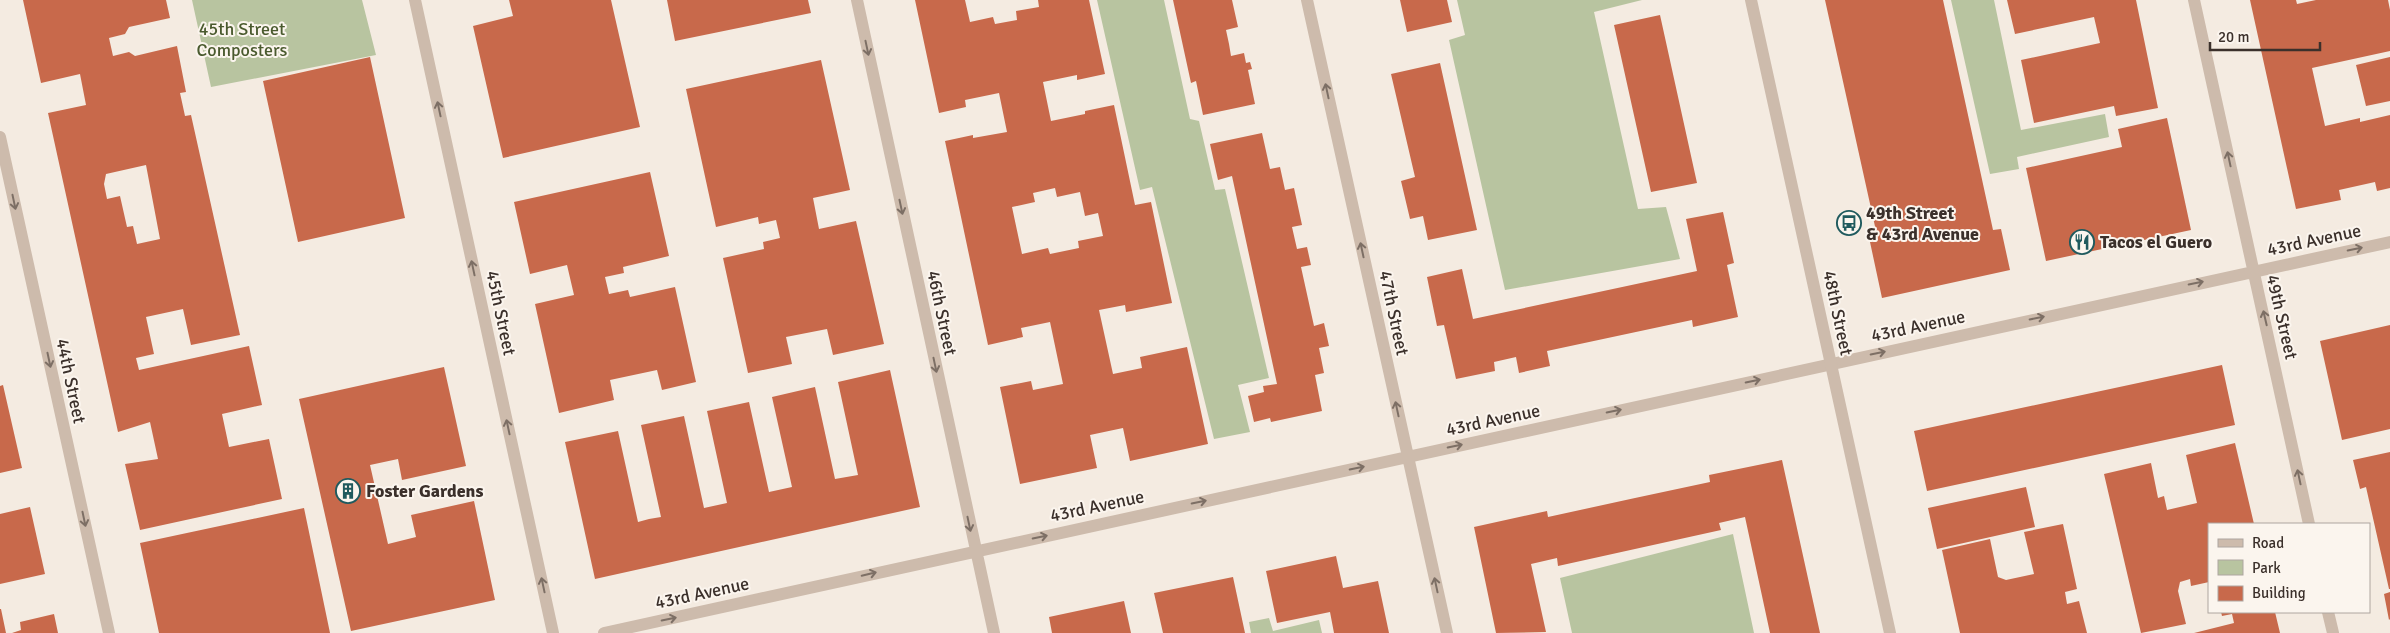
<svg xmlns="http://www.w3.org/2000/svg" width="2390" height="633" viewBox="0 0 2390 633" font-family="Signika,sans-serif">
	<style>
		.green { fill: #b8c4a0 }
		.building { fill: #c8694b; fill-rule: evenodd }
		.lines { fill: none; stroke-linecap: round; stroke-linejoin: round }
		.minor { stroke: #cdbbac; stroke-width: 12 }
		.tertiary { stroke: #cdbbac; stroke-width: 12 }
		.oneway { stroke: #7d6f65 }
		.labels { text-anchor: middle; dominant-baseline: central; stroke-width: 4; stroke-linejoin: round; paint-order: stroke }
		.park-label { font-size: 18px; fill: #4a5a2e; stroke: #fbf5ee }
		.poi-label { font-size: 18px; font-weight: bold; fill: #3b302b; stroke: #fbf5ee; text-anchor: start }
		.street-label { font-size: 18px; fill: #3b302b; stroke: #fbf5ee }
	</style>
	<rect width="100%" height="100%" fill="#f4ebe1"/>
	<!-- green -->
	<path class="green" d="M192 0H362L376 55 211 87Z
		M1097 0H1164L1190 119 1199 121 1215 190 1225 189 1269 378 1238 385 1250 432 1214 439 1152 187 1140 190Z
		M1457 0H1642L1594 12 1638 209 1666 207 1680 259 1505 290 1449 40 1465 35Z
		M1951 0H1994L2021 130 2105 114 2109 137 2017 157 2019 169 1990 174Z
		M1733 534 1754 633H1572L1560 578Z
		M1269 618 1273 631 1319 620 1322 633H1251L1249 622Z"/>
	<!-- building -->
	<path class="building" d="M23 0H166L170 18 129 27 125 34 109 38 113 56 129 52 135 56 177 46 186 92 180 93 185 116 191 115 240 335 191 345 183 309 146 317 154 354 136 358 139 370 249 346 262 405 222 414 229 447 269 439 282 499 140 530 125 464 158 459 150 422 118 432 48 113 86 105 80 74 41 83ZM146 165 160 239 137 244 133 226 127 227 120 196 107 199 104 184 106 174Z
		M509 0H611L640 127 503 158 473 26 513 16Z
		M667 0H808L811 13 675 41Z
		M915 0H965L970 22 993 17 995 24 1017 20 1016 11 1039 7 1038 0H1089L1105 74 1077 80V75L1043 82 1051 121 1085 114V111L1114 105 1135 205 1151 202 1172 303 1126 312 1125 305 1099 310 1113 374 1142 368 1140 357 1187 347 1208 444 1130 461 1123 428 1090 435 1097 468 1020 484 1000 387 1031 381 1033 390 1063 384 1050 322 1021 328 1023 337 988 345 945 141 973 135V138L1007 132 999 93 965 100 966 107 939 113ZM1055 188 1057 197 1080 192 1085 216 1098 213 1103 236 1078 241 1079 248 1050 254 1048 248 1022 254 1012 207 1035 202 1033 193Z
		M1173 0H1232L1238 27 1226 30 1229 44 1231 56 1244 53 1246 63 1250 62 1252 69 1248 70 1255 104 1203 115 1196 81 1191 83Z
		M1400 0H1447L1452 22 1407 32Z
		M1825 0H1943L1993 230 2001 229 2010 270 1882 298 1870 242 1878 240Z
		M2007 0H2136L2158 108 2116 116 2114 106 2034 123 2021 60 2100 43 2094 17 2015 34Z
		M2250 0H2296L2297 4 2316 0H2388L2390 10V51L2312 68 2325 126 2360 118V122L2390 115V188L2377 191 2375 182 2339 190 2341 200 2296 209Z
		M1660 15 1697 183 1651 192 1614 25Z
		M370 57 405 218 298 242 263 81Z
		M2390 57V101L2366 106 2356 65Z
		M821 60 850 190 813 198 819 229 856 221 884 344 833 355 827 329 786 337 792 364 748 373 723 258 764 249 763 242 780 238 776 220 759 224 758 217 716 227 686 89Z
		M1440 63 1477 230 1428 240 1423 216 1410 219 1401 181 1415 177 1391 74Z
		M2167 118 2191 230 2046 261 2026 168 2122 147 2118 129Z
		M1262 133 1270 169 1280 167 1285 190 1294 188 1302 225 1292 227 1297 249 1307 247 1311 265 1301 267 1314 326 1324 323 1329 346 1319 348 1324 373 1315 375 1322 411 1271 422 1270 418 1254 422 1248 396 1264 392 1263 386 1277 384 1232 176 1218 180 1210 144Z
		M650 172 669 256 623 267 624 273 605 277 609 294 628 290 630 297 675 287 696 382 662 390 657 370 610 380 614 400 559 413 535 304 574 295 567 265 530 274 514 202Z
		M1723 212 1734 263 1727 265 1738 317 1693 327 1692 320 1547 351 1550 366 1519 373 1516 357 1494 362 1495 371 1456 379 1444 325 1437 326 1427 277 1462 269 1473 319 1697 271 1686 219Z
		M2390 325V429L2342 440 2320 341Z
		M2222 365 2235 425 1927 491 1914 431Z
		M444 367 466 466 402 480 398 459 370 465 388 544 416 537 411 515 474 501 495 600 351 631 299 399Z
		M890 370 920 507 595 579 565 442 618 431 638 522 649 519 661 517 641 425 684 416 704 508 727 503 707 411 749 402 769 492 792 487 772 397 815 387 835 479 858 475 838 382Z
		M3 385 22 468 0 473V386Z
		M2235 443 2254 524H2209V582L2191 586 2190 579 2180 582 2178 591 2186 624 2141 633 2104 474 2151 463 2158 498 2164 496 2167 510 2197 503 2186 455Z
		M2390 452V589H2389L2366 487 2360 489 2353 460Z
		M1782 460 1820 633H1770L1745 517 1719 523 1721 530 1558 566 1557 558 1531 564 1546 632 1496 633 1474 527 1547 511 1548 517 1635 498 1710 482 1709 475Z
		M2026 487 2035 527 1937 549 1928 508Z
		M30 507 45 574 0 584V514Z
		M304 508 330 633H159L140 543Z
		M2063 524 2077 589 2065 592 2067 604 2079 601 2087 633H1960L1942 550 1990 539 1998 577 2006 580 2034 574 2024 532Z
		M1336 556 1343 588 1378 581 1389 633H1334L1330 612 1277 623 1266 571Z
		M1233 577 1245 633H1163L1154 593Z
		M2390 592V619L2389 620 2384 594Z
		M1124 601 1131 633H1052L1049 617Z
		M0 609H1L6 633H0Z
		M2221 612H2275L2280 633H2194L2234 623 2232 614 2222 616Z
		M54 614 58 633H12L21 630 20 622Z"/>
	<g class="lines">
		<!-- minor -->
		<path class="minor" d="M415 0 553 633
			M857 0 994 633
			M1307 0 1447 633
			M2194 0 2309 524
			M0 137 109 633
			M2328 612 2333 633
			M604 633 2390 242"/>
		<!-- tertiary -->
		<path class="tertiary" d="M1751 0 1890 633"/>
	</g>
	<!-- one-way arrows -->
	<defs><path id="oneway-shaft" d="M-6 0H5M1.5-3L5.5 0L1.5 3" fill="none" stroke-width="1.6" stroke-linecap="round" stroke-linejoin="round" transform="scale(1.25)"/></defs>
	<g class="oneway">
		<use href="#oneway-shaft" transform="translate(867 48) rotate(78)"/>
		<use href="#oneway-shaft" transform="translate(1327 91) rotate(-102)"/>
		<use href="#oneway-shaft" transform="translate(439 109) rotate(-102)"/>
		<use href="#oneway-shaft" transform="translate(2229 159) rotate(-102)"/>
		<use href="#oneway-shaft" transform="translate(14 202) rotate(78)"/>
		<use href="#oneway-shaft" transform="translate(901 207) rotate(78)"/>
		<use href="#oneway-shaft" transform="translate(2355 249) rotate(-12)"/>
		<use href="#oneway-shaft" transform="translate(1362 250) rotate(-102)"/>
		<use href="#oneway-shaft" transform="translate(473 268) rotate(-102)"/>
		<use href="#oneway-shaft" transform="translate(2196 283) rotate(-12)"/>
		<use href="#oneway-shaft" transform="translate(2037 318) rotate(-12)"/>
		<use href="#oneway-shaft" transform="translate(2265 318) rotate(-103)"/>
		<use href="#oneway-shaft" transform="translate(1878 353) rotate(-12)"/>
		<use href="#oneway-shaft" transform="translate(49 360) rotate(78)"/>
		<use href="#oneway-shaft" transform="translate(935 365) rotate(78)"/>
		<use href="#oneway-shaft" transform="translate(1753 381) rotate(-12)"/>
		<use href="#oneway-shaft" transform="translate(1397 409) rotate(-102)"/>
		<use href="#oneway-shaft" transform="translate(1614 411) rotate(-12)"/>
		<use href="#oneway-shaft" transform="translate(508 427) rotate(-102)"/>
		<use href="#oneway-shaft" transform="translate(1455 446) rotate(-12)"/>
		<use href="#oneway-shaft" transform="translate(1357 468) rotate(-12)"/>
		<use href="#oneway-shaft" transform="translate(2299 477) rotate(-102)"/>
		<use href="#oneway-shaft" transform="translate(1199 502) rotate(-12)"/>
		<use href="#oneway-shaft" transform="translate(84 519) rotate(78)"/>
		<use href="#oneway-shaft" transform="translate(969 524) rotate(78)"/>
		<use href="#oneway-shaft" transform="translate(1040 537) rotate(-12)"/>
		<use href="#oneway-shaft" transform="translate(869 574) rotate(-13)"/>
		<use href="#oneway-shaft" transform="translate(543 585) rotate(-102)"/>
		<use href="#oneway-shaft" transform="translate(1436 585) rotate(-102)"/>
		<use href="#oneway-shaft" transform="translate(669 619) rotate(-12)"/>
	</g>
	<!-- icons -->
	<defs>
		<symbol id="bus-ring" viewBox="-11 -11 22 22"><circle r="9.5" fill="#fbf5ee" stroke="#1f5a5e" stroke-width="1.5"/><path d="M-5-6H5V4H4V6H2V4H-2V6H-4V4H-5ZM-3.5-4V0h7V-4ZM-3.5 1.2v1.5H-2V1.2ZM2 1.2v1.5H3.5V1.2Z" fill="#1f5a5e"/></symbol>
		<symbol id="restaurant-ring" viewBox="-11 -11 22 22"><circle r="9.5" fill="#fbf5ee" stroke="#1f5a5e" stroke-width="1.5"/><path d="M-5-6h1v4h1v-4h1v4h1v-4h1v5L-1.5 .5V6h-2V.5L-5-1ZM5-6V6H3V1.5H1.5Q1.5-4 5-6Z" fill="#1f5a5e"/></symbol>
		<symbol id="building-ring" viewBox="-11 -11 22 22"><circle r="9.5" fill="#fbf5ee" stroke="#1f5a5e" stroke-width="1.5"/><path d="M-4-6H4V6H1V3H-1V6H-4ZM-2.5-4.3h1.7v1.8h-1.7ZM.8-4.3h1.7v1.8H.8ZM-2.5-1h1.7V.8h-1.7ZM.8-1h1.7V.8H.8Z" fill="#1f5a5e"/></symbol>
	</defs>
	<g fill-rule="evenodd">
		<use href="#bus-ring" x="1835" y="209" width="28" height="28"/>
		<use href="#restaurant-ring" x="2068" y="228" width="28" height="28"/>
		<use href="#building-ring" x="334" y="477" width="28" height="28"/>
	</g>
	<g class="labels">
		<!-- park labels -->
		<g class="park-label">
			<text x="242" y="29">45th Street<tspan x="242" dy="21">Composters</tspan></text>
		</g>
		<!-- poi labels -->
		<g class="poi-label">
			<text x="1866" y="213">49th Street<tspan x="1866" dy="21">&amp; 43rd Avenue</tspan></text>
			<text x="2100" y="242">Tacos el Guero</text>
			<text x="366" y="491">Foster Gardens</text>
		</g>
		<!-- street labels -->
		<g class="street-label">
			<text transform="translate(2314 240) rotate(-12)">43rd Avenue</text>
			<text transform="translate(501 313) rotate(78)">45th Street</text>
			<text transform="translate(942 313) rotate(78)">46th Street</text>
			<text transform="translate(1394 313) rotate(78)">47th Street</text>
			<text transform="translate(1838 313) rotate(78)">48th Street</text>
			<text transform="translate(2282 317) rotate(77)">49th Street</text>
			<text transform="translate(1918 326) rotate(-12)">43rd Avenue</text>
			<text transform="translate(71 381) rotate(78)">44th Street</text>
			<text transform="translate(1493 420) rotate(-12)">43rd Avenue</text>
			<text transform="translate(1097 506) rotate(-12)">43rd Avenue</text>
			<text transform="translate(702 593) rotate(-12)">43rd Avenue</text>
		</g>
	</g>
	<!-- legend -->
	<rect x="2208" y="523" width="162" height="90" fill="#fbf5ee" stroke="#aea6a0"/>
	<rect x="2218" y="539" width="25" height="8" fill="#cdbbac" stroke="#aea6a0"/>
	<text x="2252" y="548" font-size="15" fill="#3b302b">Road</text>
	<rect x="2218" y="560" width="25" height="15" fill="#b8c4a0" stroke="#aea6a0"/>
	<text x="2252" y="573" font-size="15" fill="#3b302b">Park</text>
	<rect x="2218" y="586" width="25" height="15" fill="#c8694b" stroke="#aea6a0"/>
	<text x="2252" y="598" font-size="15" fill="#3b302b">Building</text>
	<!-- scale -->
	<path d="M2210 42v8h110v-8" fill="none" stroke="#3b302b" stroke-width="2.5"/>
	<text x="2218" y="42" font-size="15" fill="#3b302b" stroke="#fbf5ee" stroke-width="4" paint-order="stroke">20 m</text>
</svg>
